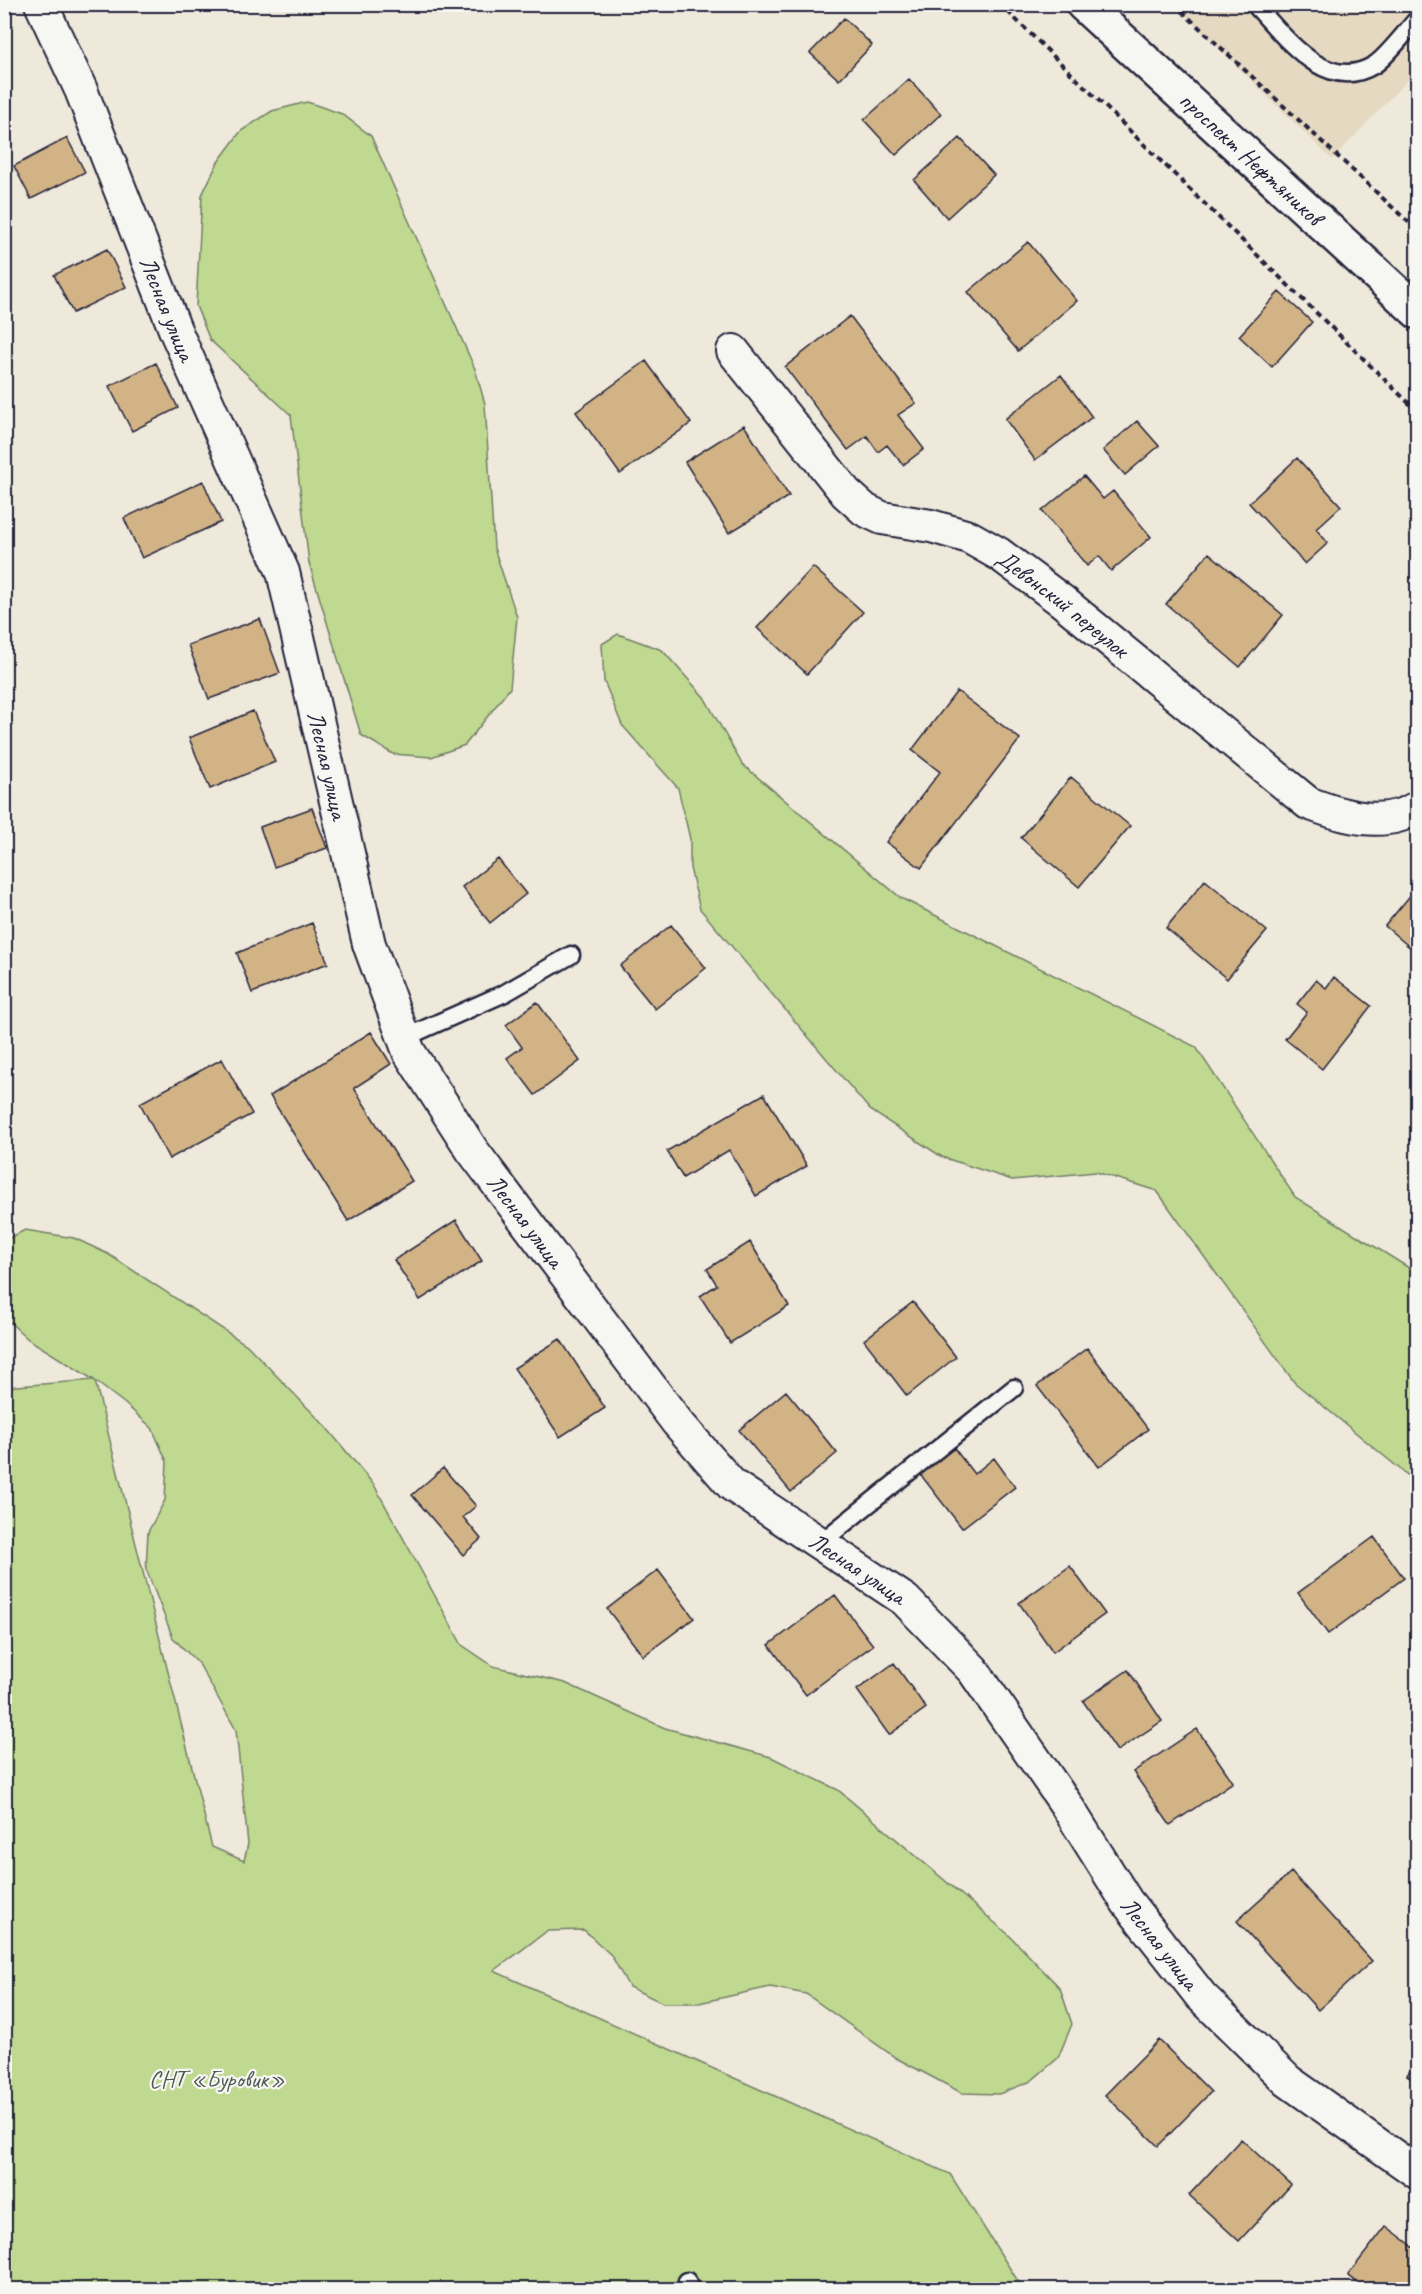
<svg xmlns="http://www.w3.org/2000/svg" width="1422" height="2294" viewBox="0 0 1422 2294" font-family="Caveat,sans-serif">
	<style>
		.built { fill: #e6d9c2 }
		.green { fill: #c0d990; stroke: #717e66; stroke-width: 1.5; fill-rule: evenodd }
		.building { fill: #d2b386; stroke: #22223b; stroke-width: 1.5 }
		.lines { fill: none; stroke-linecap: round; stroke-linejoin: round }
		.lane-casing { stroke: #22223b; stroke-width: 21 }
		.street-casing { stroke: #22223b; stroke-width: 36 }
		.secondary-casing { stroke: #22223b; stroke-width: 38 }
		.path { stroke: #22223b; stroke-width: 4; stroke-dasharray: 6 4.5; stroke-linecap: butt }
		.lane { stroke: #f6f6f2; stroke-width: 16 }
		.street { stroke: #f6f6f2; stroke-width: 32 }
		.secondary { stroke: #f6f6f2; stroke-width: 33 }
		.labels { text-anchor: middle; dominant-baseline: central; stroke-width: 4.5; stroke-linejoin: round; paint-order: stroke }
		.street-label { font-size: 24px; fill: #22223b; stroke: #f6f6f2 }
		.park-label { font-size: 24px; fill: #515954; stroke: #f6f6f2 }
	</style>
	<rect width="100%" height="100%" fill="#efe9dc"/>
	<filter id="ink" filterUnits="userSpaceOnUse"><feTurbulence type="fractalNoise" baseFrequency=".0167" numOctaves="2"/><feDisplacementMap in="SourceGraphic" scale="12" xChannelSelector="R" yChannelSelector="G"/><feConvolveMatrix kernelMatrix="1 2 1 2 8 2 1 2 1" color-interpolation-filters="sRGB"/></filter>
	<g filter="url(#ink)">
		<!-- built -->
		<path class="built" d="M1175 5H1417V70L1332 160Z"/>
		<!-- green -->
		<path class="green" d="M307 102 342 114 371 136 475 369 485 404 494 548 517 617 510 688 465 745 431 757 393 754 361 735 309 563 291 415 210 340 196 306 202 195 218 162 241 131 272 111Z
			M618 634 662 650 704 697 742 764 901 898 1196 1047 1295 1197 1417 1273V1483L1294 1382 1157 1191 1096 1172 1012 1180 942 1157 870 1110 700 909 690 868V839L678 788 622 725 604 681 602 644Z
			M25 1230 74 1238 108 1254 247 1345 326 1427 374 1485 462 1645 493 1666 565 1683 665 1728 771 1757 838 1790 1008 1934 1060 1988 1072 2024 1058 2058 1031 2081 999 2094 962 2093 896 2058 806 1994 770 1987 699 2003H663L629 1987 611 1955 584 1930 547 1931 494 1971 950 2174 1023 2289 5 2290V1387L94 1380 28 1339 5 1318V1240ZM95 1381 124 1403 152 1428 167 1462 165 1500 148 1532 146 1569 173 1638 199 1664 236 1730 248 1844 244 1861 212 1847Z"/>
		<!-- building -->
		<path class="building" d="M844 18 872 45 839 80 810 53Z
			M909 79 941 114 896 155 864 120Z
			M67 138 85 172 31 199 14 166Z
			M960 138 994 175 947 218 914 180Z
			M1028 242 1077 301 1018 351 968 292Z
			M107 249 126 287 73 313 54 275Z
			M1279 292 1312 322 1272 367 1239 336Z
			M850 316 916 403 898 415 924 449 903 465 887 445 878 452 867 436 848 450 785 367Z
			M646 361 691 423 620 474 576 412Z
			M156 363 178 408 132 431 109 386Z
			M1061 375 1092 417 1035 460 1005 419Z
			M1137 421 1159 446 1125 475 1103 450Z
			M744 425 789 496 729 533 685 462Z
			M1297 458 1341 506 1316 529 1328 543 1305 564 1249 503Z
			M1084 476 1103 499 1113 491 1151 537 1111 571 1099 556 1087 566 1042 511Z
			M203 481 221 522 142 558 124 518Z
			M1209 553 1283 615 1240 667 1166 604Z
			M813 567 863 612 807 674 757 628Z
			M260 619 280 673 209 699 188 645Z
			M957 691 1020 739 921 868 886 842 940 772 912 750Z
			M253 711 275 762 210 789 189 738Z
			M1071 777 1130 826 1079 887 1021 838Z
			M312 808 327 848 274 867 260 827Z
			M498 859 526 894 490 923 462 887Z
			M1205 880 1267 931 1227 979 1166 928Z
			M1418 886V946L1414 951 1385 926Z
			M312 923 328 963 252 993 237 953Z
			M671 925 706 968 655 1009 620 966Z
			M1334 977 1371 1006 1322 1069 1285 1039 1307 1012 1297 1004 1316 980 1326 988Z
			M537 1002 580 1061 535 1095 507 1058 522 1047 506 1025Z
			M371 1032 391 1064 354 1088 412 1181 348 1221 270 1096Z
			M222 1059 252 1114 169 1159 140 1103Z
			M764 1094 807 1166 756 1196 729 1150 683 1178 667 1151Z
			M456 1220 482 1261 420 1300 394 1260Z
			M750 1242 789 1306 730 1343 700 1296 717 1285 707 1269Z
			M913 1302 956 1357 907 1396 864 1340Z
			M560 1339 605 1408 560 1437 514 1368Z
			M1087 1348 1148 1429 1099 1467 1037 1386Z
			M786 1391 837 1453 791 1492 739 1430Z
			M954 1448 974 1474 994 1458 1015 1487 962 1528 920 1474Z
			M443 1468 476 1506 463 1517 481 1539 463 1555 412 1495Z
			M1374 1537 1404 1578 1328 1634 1298 1593Z
			M1070 1566 1105 1614 1053 1652 1019 1603Z
			M658 1570 694 1618 643 1656 607 1609Z
			M835 1595 873 1645 806 1695 769 1645Z
			M894 1663 926 1708 889 1735 857 1690Z
			M1128 1670 1162 1721 1117 1751 1083 1701Z
			M1197 1729 1233 1782 1170 1825 1133 1772Z
			M1291 1872 1372 1961 1318 2010 1237 1921Z
			M1159 2040 1211 2092 1158 2146 1105 2095Z
			M1418 2059V2083L1407 2075Z
			M1241 2139 1291 2185 1239 2241 1189 2195Z
			M1386 2226 1418 2250V2290H1367L1348 2275Z"/>
		<g class="lines">
			<defs>
				<path id="lane" d="M1254 4C1284 35 1325 95 1374 65 1386 58 1407 30 1418 18
					M404 1038 505 993 571 955
					M820 1543 1014 1388
					M687 2281 690 2290"/>
				<g id="street">
					<path id="s1" d="M41 4 81 90 176 332 283 572 369 944 409 1052 472 1150 677 1422 732 1485 905 1600 973 1670 1065 1803 1127 1902 1201 1996 1288 2081 1418 2173"/>
					<path id="s2" d="M733 351 846 493 865 510 882 518 931 526 969 537 999 554 1062 601 1308 803C1342 816 1384 829 1418 807"/>
				</g>
				<g id="secondary">
					<path id="s3" d="M1083 4 1418 312"/>
				</g>
			</defs>
			<!-- lane casing -->
			<use href="#lane" class="lane-casing"/>
			<!-- street casing -->
			<use href="#street" class="street-casing"/>
			<!-- secondary casing -->
			<use href="#secondary" class="secondary-casing"/>
			<!-- path -->
			<path class="path" d="M1000 4 1418 412
				M1174 4 1418 231"/>
			<!-- lane -->
			<use href="#lane" class="lane"/>
			<!-- street -->
			<use href="#street" class="street"/>
			<!-- secondary -->
			<use href="#secondary" class="secondary"/>
		</g>
	</g>
	<g class="labels">
		<!-- street labels -->
		<g class="street-label">
			<text stroke="none"><textPath href="#s3" startOffset="228">проспект Нефтяников</textPath></text>
			<text stroke="none"><textPath href="#s1" startOffset="330">Лесная улица</textPath></text>
			<text stroke="none"><textPath href="#s2" startOffset="430">Девонский переулок</textPath></text>
			<text stroke="none"><textPath href="#s1" startOffset="816">Лесная улица</textPath></text>
			<text stroke="none"><textPath href="#s1" startOffset="1320">Лесная улица</textPath></text>
			<text stroke="none"><textPath href="#s1" startOffset="1806">Лесная улица</textPath></text>
			<text stroke="none"><textPath href="#s1" startOffset="2292">Лесная улица</textPath></text>
		</g>
		<!-- park labels -->
		<g class="park-label">
			<text x="217" y="2079">СНТ «Буровик»</text>
		</g>
	</g>
	<!-- margin -->
	<rect width="1422" height="2294" fill="none" stroke="#f6f6f2" stroke-width="24"/>
	<rect x="12" y="12" width="1398" height="2270" fill="none" stroke="#22223b" stroke-width="2" filter="url(#ink)"/>
</svg>
